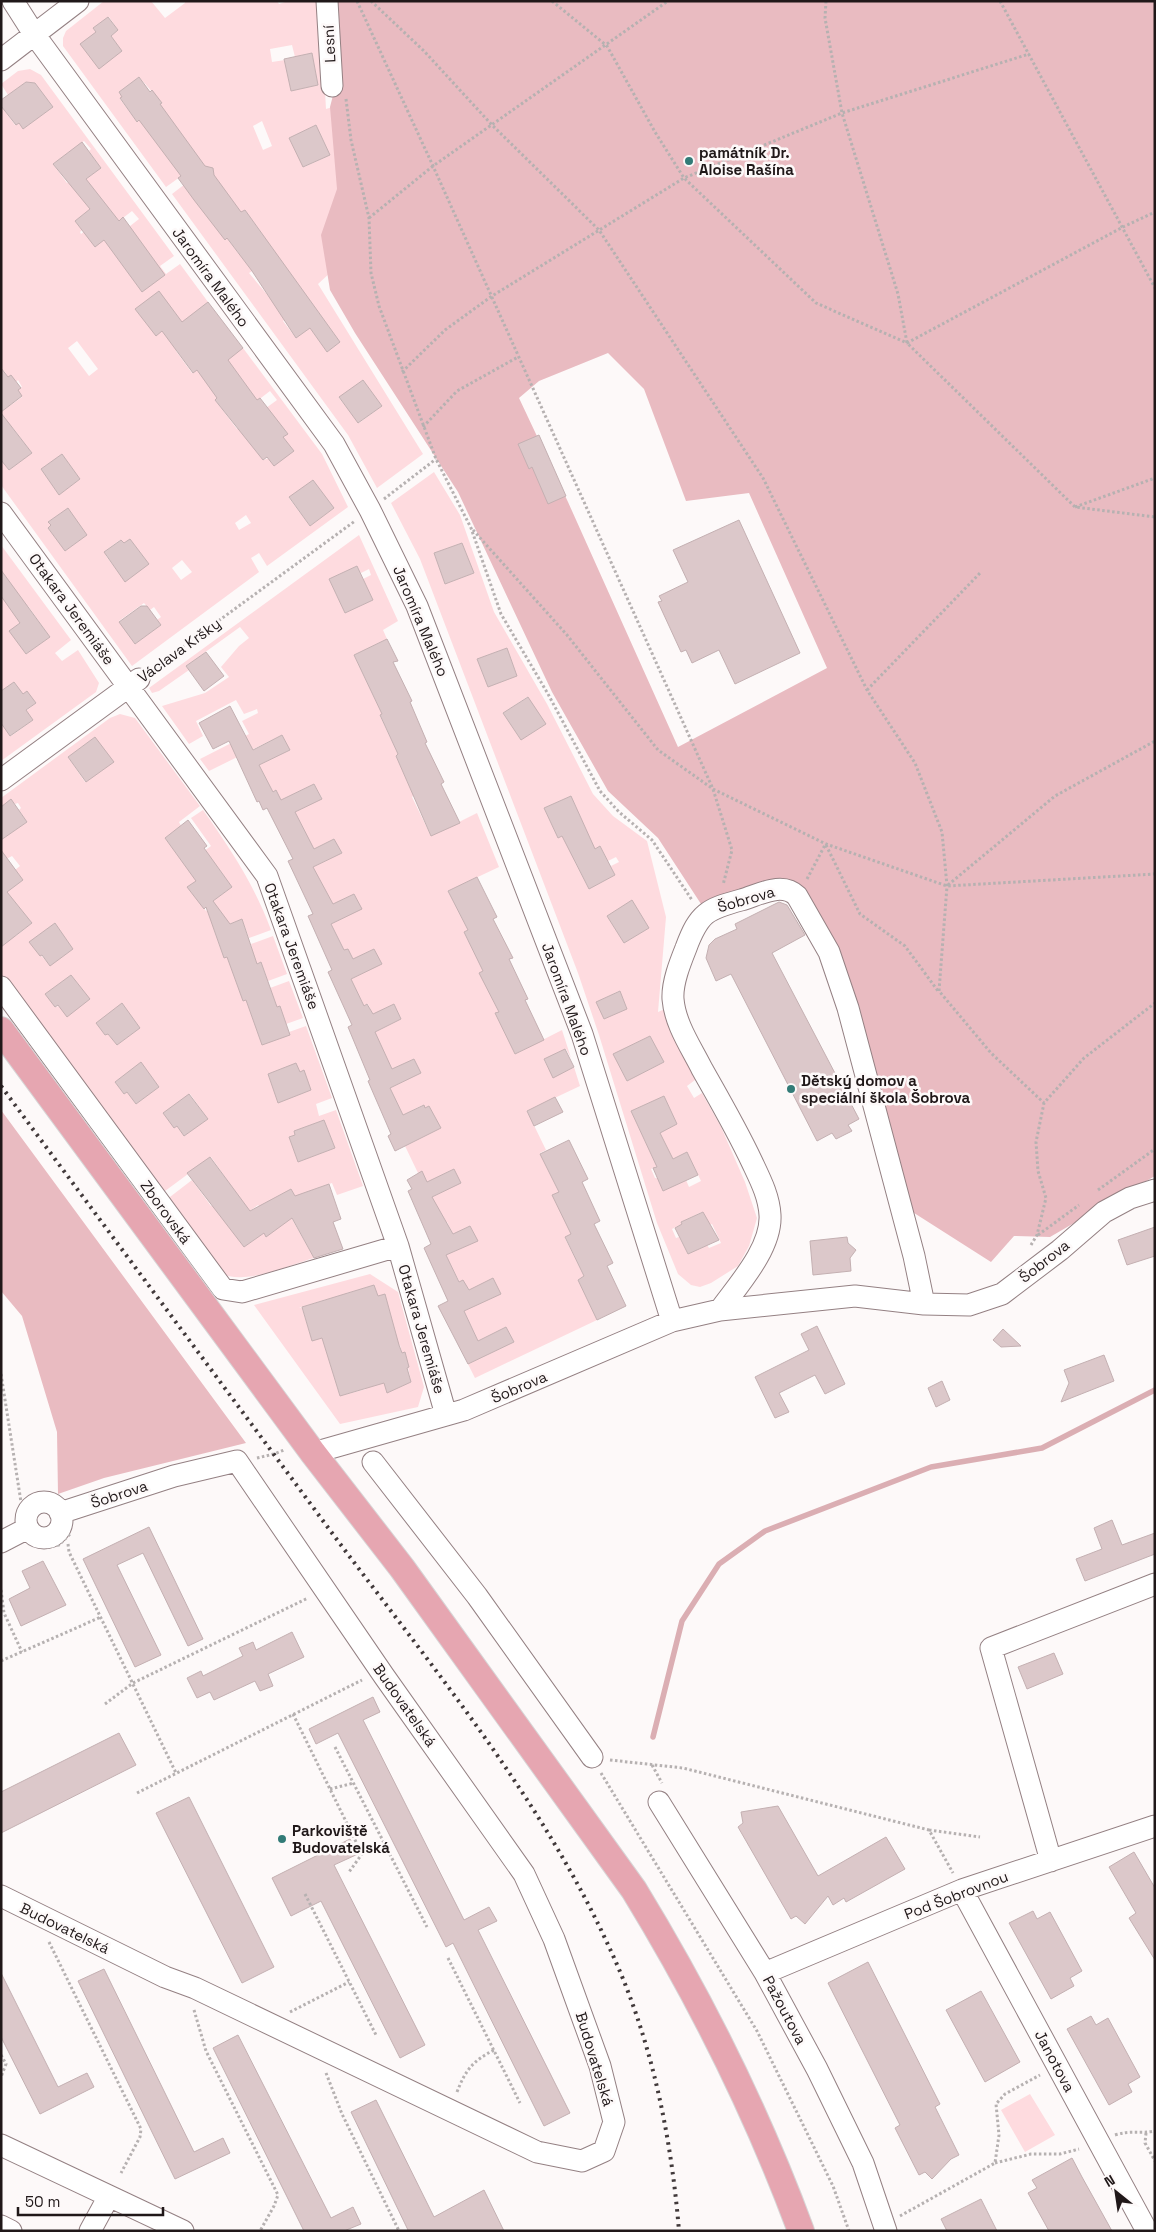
<svg xmlns="http://www.w3.org/2000/svg" width="1156" height="2232" viewBox="0 0 1156 2232" font-family="'Space Grotesk',sans-serif">
	<style>
		.green { fill: #fedbdf; fill-rule: evenodd }
		.forest { fill: #e9bbc1; fill-rule: evenodd }
		.lines { fill: none; stroke-linecap: round; stroke-linejoin: round }
		.stream { stroke: #dbaeb3; stroke-width: 5.5 }
		.building { fill: #dcc8ca; stroke: #c4b0b2 }
		.minor-casing { stroke: #948083; stroke-width: 23 }
		.major-casing { stroke: #d7d5d6; stroke-width: 28 }
		.path { stroke: #b6b1b1; stroke-width: 3; stroke-dasharray: 2.5 2.5; stroke-linecap: butt }
		.minor { stroke: #fff; stroke-width: 21 }
		.major { stroke: #e6a6b1; stroke-width: 26 }
		.rail { stroke: #41393a; stroke-width: 4; stroke-dasharray: 2.5 5; stroke-linecap: butt }
		.poi-dot { fill: #327b77; stroke: #fdf9f9; stroke-width: 2 }
		.labels { text-anchor: middle; dominant-baseline: central; stroke-width: 5; stroke-linejoin: round; paint-order: stroke }
		.street-label { font-size: 15px; fill: #201819; stroke: #fdf9f9 }
		.poi-label { font-size: 15px; font-weight: bold; fill: #201819; stroke: #fdf9f9; text-anchor: start }
	</style>
	<rect width="100%" height="100%" fill="#fdf9f9"/>
	<!-- green -->
	<path class="green" d="M104 1H151L165 18 185 3V1H277L279 4 288 1H320L326 109 339 105 345 259 318 284 423 454 377 488 348 435 172 194 185 184 180 177 166 187 63 46V38L66 31ZM109 17 118 30 111 36 122 51 99 68 96 32 93 28ZM292 45 295 57 312 53 318 85 291 91 285 60 272 62 270 49ZM139 77 162 103 137 122 120 99 122 97 119 92ZM262 121 272 146 263 150 253 126ZM316 125 330 155 304 167 289 138ZM245 210 263 235 238 253 227 238 225 240 218 230ZM262 265 270 298 249 273ZM310 301 340 342 327 352 310 328 296 338 283 321ZM363 380 382 406 359 423 339 398Z
		M30 69 41 75 174 256 160 266 166 274 180 264 208 302 195 313 176 351 192 373 197 370 203 378 243 348 322 454 348 507 267 566 259 553 251 558 259 572 132 666 1 485V460L9 470 32 453 13 428 1 437V412L22 397 18 390 22 387 18 380 16 382 8 377 4 371 1 372V106L15 125 19 123 23 129 53 107 35 83 26 82 8 95 1 84 18 71ZM84 141 91 149 89 151 101 168 74 188 69 182 67 183 53 164ZM102 200 119 221 132 211 139 219 111 241 108 237 85 231 81 234 80 232 82 230 75 221ZM158 292 179 318 156 335 136 309ZM77 341 98 369 89 376 68 348ZM241 378 257 401 270 391 277 400 237 429 215 400ZM281 425 288 434 283 437 293 451 263 460 253 446ZM62 454 80 479 59 495 41 469ZM313 480 334 508 310 526 289 498ZM70 512 87 535 65 551 48 528 51 525 49 521 61 513ZM246 515 251 523 239 530 235 523ZM130 539 149 564 125 581 106 556 108 555 105 551 120 540 124 543ZM182 560 192 572 181 580 172 568ZM144 603 150 610 154 607 161 617 157 620 161 625 135 644 119 621Z
		M434 472 460 515 494 612 547 704 593 794 613 816 647 841 666 917 658 1012 665 1009 695 1080 687 1086 694 1098 702 1093 721 1127 745 1182 757 1218 749 1246 738 1266 711 1283 700 1287 691 1285 678 1274 657 1223 599 1035 578 973 420 559 391 503ZM462 543 474 573 445 584 434 553ZM507 648 517 676 488 687 477 659ZM527 697 546 724 521 740 503 713ZM571 796 584 825 558 838 544 808ZM600 846 608 861 616 857 619 862 611 866 615 875 589 889 574 860ZM632 901 649 928 624 943 607 916ZM619 991 627 1008 604 1019 597 1002ZM650 1036 664 1062 627 1081 614 1054ZM664 1096 677 1124 660 1133 661 1136 646 1143 631 1111ZM687 1152 701 1181 689 1187 686 1180 655 1178 651 1169ZM702 1212 709 1225 712 1224 721 1243 709 1248 707 1245 688 1254 679 1237 676 1238 672 1229 682 1224 681 1222Z
		M359 535 398 621 383 630 387 639 354 655 382 714 380 716 398 754 396 756 414 795 412 797 431 836 477 813 499 867 448 891 468 930 464 932 483 971 480 973 499 1012 496 1013 515 1054 562 1030 571 1058 566 1049 544 1060 553 1077 574 1067 580 1086 527 1111 546 1150 540 1153 559 1192 571 1234 565 1238 584 1276 578 1280 597 1320 475 1378 468 1364 514 1342 506 1327 478 1341 464 1311 500 1293C460 1290 464 1292 446 1255L477 1240 470 1226 453 1234 447 1222 442 1224 430 1198 460 1183 454 1169 427 1182 418 1173 405 1146 441 1128 429 1106 425 1108 423 1105 403 1115 390 1088 421 1073 414 1059 392 1069 387 1059 384 1061 371 1034 401 1019 394 1004 373 1015 368 1004 364 1006 351 979 381 963 374 949 353 959 348 949 344 950 331 924 361 908 354 894 333 904 311 868 342 853 334 839 314 849 291 814 322 798 314 784 281 800 276 790 273 792 259 765 290 750 282 735 209 771 200 759 249 734 242 721 258 713 257 709 244 714 236 700 196 721 203 736 189 744 162 706 205 693 229 677 221 667 239 646 249 638 240 627 186 666 189 670 159 691 152 693 149 688ZM357 566 361 573 369 569 371 575 363 579 373 600 345 613 329 579Z
		M1 545 71 640 55 653 62 661 78 650 99 683 96 692 1 761V723L11 736 33 720 26 711 36 703 17 698 18 687 14 682 1 691ZM28 606 50 637 26 654 10 631 20 623 15 615Z
		M120 714 135 718 200 806 179 822 181 826 165 838 185 865 211 846 191 818 203 810C230 848 255 886 271 930L249 938 242 919 214 930 224 958 252 948 251 944 273 936 287 974 268 981 261 962 233 972 243 1001 271 991 270 988 289 981 303 1018 286 1024 280 1006 252 1016 262 1044 290 1035 289 1032 306 1026 332 1098 316 1104 319 1116 336 1110 363 1186 337 1195 332 1183 304 1193 301 1207 291 1189 279 1196 314 1258C289 1265 244 1286 221 1273L166 1200 192 1180 211 1206 234 1190 211 1157 161 1194 1 976V938L16 936 32 923 15 902 1 896 23 880 15 870 20 866 12 856 1 862V840L27 822 19 810 21 808 18 803 15 804 11 800 1 807V798L110 718ZM95 737 86 782H85L68 757ZM217 866 232 887 213 901 215 904 206 911 188 887ZM55 923 73 949 50 965 33 947 36 937ZM71 975 89 999 55 1007 46 994ZM122 1004 140 1028 117 1045 108 1034 105 1035 96 1023ZM141 1063 159 1087 136 1104 127 1092 124 1094 115 1082ZM296 1064 300 1072 304 1071V1083L306 1092 278 1102 268 1074ZM190 1094 208 1119 184 1136 177 1126 174 1128 164 1113ZM324 1120 335 1148 298 1162 289 1137 295 1135 294 1131ZM258 1205 276 1229 266 1236 264 1233 244 1247 229 1226Z
		M370 1274 398 1292 424 1387 418 1407 340 1424 254 1305ZM374 1285 378 1296 385 1294 391 1318 357 1328 347 1293ZM327 1299 312 1341 302 1308H299ZM400 1345 402 1353 405 1352 411 1382 387 1392 375 1352ZM330 1363 366 1388V1389L340 1396Z
		M1030 2094 1055 2135 1025 2152 1001 2110Z"/>
	<!-- forest -->
	<path class="forest" d="M337 1H1155V1176L1050 1237 1014 1236 991 1262 900 1204 848 1008 797 896 718 905 701 904 658 838 608 791 552 692 458 492 355 333 330 290 321 235 337 189 330 107 341 64ZM608 353 644 389 686 501 749 493 827 668 678 747 568 502 519 398 539 381Z
		M1 1110 246 1443 104 1478 58 1494 57 1432 22 1316 1 1291Z"/>
	<g class="lines">
		<!-- stream -->
		<path class="stream" d="M653 1737 682 1621 719 1564 765 1531 931 1467 1042 1448 1155 1390"/>
	</g>
	<!-- building -->
	<path class="building" d="M108 17 118 30 111 36 122 51 99 69 80 44 96 32 93 28Z
		M312 53 318 85 291 91 284 59Z
		M139 77 150 92 152 90 162 103 160 104 205 166 213 168 214 175 241 212 245 210 340 342 327 352 310 328 296 338 252 271 227 238 225 240 194 200 178 178 181 176 139 120 137 122 120 98 122 97 119 92Z
		M26 82 35 83 53 107 23 129 19 123 16 125 1 106V100Z
		M316 125 330 155 303 167 289 138Z
		M82 142 101 168 86 179 119 221 123 217 165 275 142 292 104 240 95 247 75 221 90 209 53 164Z
		M159 291 182 322 208 302 243 348 228 360 257 400 260 398 288 434 283 437 294 451 274 466 267 457 263 460 215 400 217 398 197 370 193 373 162 331 156 336 135 309Z
		M1 368 8 377 11 375 21 388 18 390 22 396 1 412Z
		M363 380 382 406 358 423 339 397Z
		M1 413 32 453 9 470 1 460Z
		M539 435 566 496 548 504 532 467 529 469 518 444Z
		M62 454 80 479 59 495 41 469Z
		M313 480 334 508 310 526 289 497Z
		M68 508 87 535 65 551 48 528 51 525 48 522Z
		M739 520 800 653 735 684 719 650 692 663 686 650 681 652 658 602 662 601 659 596 688 582 673 550Z
		M130 539 149 564 125 582 104 552 121 540 124 543Z
		M462 543 474 573 445 584 434 553Z
		M357 566 373 600 345 613 329 579Z
		M1 570 50 637 26 654 9 631 20 623 1 596Z
		M141 606H147L161 625 135 644 119 622Z
		M387 639 398 661 393 662 412 701 410 702 427 742 425 743 444 782 441 784 460 823 431 836 396 756 398 754 380 715 382 714 354 655Z
		M507 648 517 676 488 687 477 659Z
		M206 652 224 676 204 691 186 666Z
		M14 682 23 694 27 691 36 703 26 710 33 720 10 736 1 723V691Z
		M528 697 546 724 521 740 503 713Z
		M230 706 253 750 282 735 290 750 259 765 273 792 276 790 281 800 314 784 322 799 295 812 314 849 334 839 342 853 313 867 333 904 354 894 362 909 331 924 344 950 348 949 353 959 374 949 382 964 351 979 364 1006 367 1004 373 1014 394 1004 401 1019 375 1032 392 1069 414 1059 421 1073 390 1088 403 1115 424 1105 425 1108 429 1106 441 1128 395 1151 388 1136 391 1134 368 1081 370 1080 348 1027 352 1025 328 972 332 970 308 916 313 914 288 861 293 859 267 808 263 810 259 801 257 802 229 741 213 749 199 723Z
		M95 737 114 762 86 782 68 757Z
		M571 796 595 849 600 846 615 875 589 889 562 836 558 838 544 808Z
		M11 799 27 822 1 840V807Z
		M188 820 207 846 204 848 232 887 213 901 230 924 242 919 257 964 261 962 277 1007 280 1006 290 1035 262 1045 246 1000 243 1001 227 957 224 958 206 907 204 909 187 887 196 881 165 838Z
		M1 850 23 880 7 892 32 923 1 947Z
		M477 877 497 917 493 919 513 958 509 959 528 999 525 1000 544 1040 515 1054 495 1013 499 1012 479 973 483 971 464 932 468 930 448 891Z
		M632 900 649 928 624 943 607 916Z
		M779 902 787 905 805 935 772 953 859 1119 848 1125 852 1131 836 1139 832 1133 817 1141 731 974 716 981 706 958 709 945 715 939 737 929 735 924Z
		M55 923 73 949 50 966 42 955 40 956 29 942Z
		M71 975 90 999 67 1017 58 1005 55 1007 45 994Z
		M620 991 627 1009 604 1019 596 1002Z
		M122 1003 140 1028 117 1045 108 1034 105 1035 96 1023Z
		M650 1036 664 1062 627 1081 613 1054Z
		M565 1049 574 1067 553 1078 544 1059Z
		M141 1062 159 1087 136 1104 127 1092 124 1094 115 1082Z
		M296 1063 300 1072 304 1070 311 1090 278 1103 268 1074Z
		M189 1094 208 1119 184 1136 177 1126 174 1128 163 1113Z
		M664 1096 677 1124 660 1133 673 1159 687 1152 698 1175 663 1191 653 1168 657 1167 631 1111Z
		M555 1097 563 1112 534 1126 527 1111Z
		M324 1120 335 1148 298 1162 289 1137 295 1135 294 1131Z
		M569 1140 588 1179 582 1182 600 1221 594 1224 613 1263 607 1266 626 1306 597 1320 578 1280 584 1276 565 1237 571 1234 552 1195 559 1192 540 1154Z
		M210 1157 250 1211 291 1189 295 1196 329 1184 341 1219 333 1222 343 1249 314 1258 292 1218 266 1237 264 1233 244 1247 187 1173Z
		M454 1169 461 1183 432 1197 453 1234 470 1226 478 1241 446 1255 459 1282 463 1280 469 1290 493 1278 501 1294 464 1311 478 1341 506 1327 514 1342 468 1364 438 1306 448 1301 424 1248 431 1244 408 1191 412 1189 407 1180 422 1171 427 1182Z
		M703 1212 719 1240 688 1254 675 1228 682 1224 681 1222Z
		M1155 1227V1256L1127 1265 1118 1240Z
		M847 1237 848 1243 856 1250 850 1258 851 1271 813 1275 810 1241Z
		M374 1285 378 1296 385 1294 399 1345 402 1353 405 1352 409 1367 407 1368 411 1382 387 1393 384 1383 340 1396 322 1338 312 1341 302 1307Z
		M817 1326 845 1384 825 1394 815 1375 779 1393 789 1412 775 1418 755 1377 809 1350 801 1334Z
		M1003 1329 1021 1346 1001 1347 993 1340Z
		M1104 1355 1114 1381 1061 1402 1069 1383 1064 1370Z
		M942 1381 950 1400 936 1407 928 1388Z
		M1112 1520 1122 1545 1155 1533V1554L1085 1581 1076 1559 1102 1549 1094 1528Z
		M149 1527 203 1639 188 1646 143 1553 117 1565 161 1655 135 1667 83 1559Z
		M43 1561 66 1605 21 1626 9 1599 30 1588 22 1571Z
		M292 1632 304 1657 268 1674 273 1686 260 1691 255 1681 214 1700 210 1692 197 1698 187 1678 201 1671 203 1676 243 1656 239 1648 253 1642 256 1650Z
		M1054 1653 1063 1674 1027 1689 1018 1667Z
		M373 1697 380 1712 363 1720 464 1920 489 1907 497 1921 478 1930 570 2113 544 2126 453 1943 446 1947 338 1733 316 1744 309 1729Z
		M119 1733 136 1765 1 1833V1792Z
		M189 1797 274 1967 242 1983 156 1813Z
		M778 1806 818 1876 886 1837 905 1869 846 1902 844 1898 833 1905 828 1896 805 1924 796 1916 791 1919 738 1827 743 1823 741 1812Z
		M350 1839 358 1854 334 1865 425 2045 400 2058 321 1901 291 1916 272 1878Z
		M1134 1852 1155 1888V1960L1129 1918 1136 1913 1109 1867Z
		M1033 1911 1037 1919 1050 1912 1082 1971 1070 1978 1074 1986 1051 1999 1009 1923Z
		M868 1962 940 2104 935 2107 959 2155 951 2159 932 2179 925 2172 919 2175 895 2128 900 2125 828 1983Z
		M104 1969 194 2152 223 2138 230 2153 175 2179 78 1981Z
		M1 1973 58 2087 87 2073 94 2087 40 2114 1 2037Z
		M981 1991 1020 2062 985 2082 946 2010Z
		M1091 2016 1096 2025 1108 2018 1140 2077 1128 2084 1132 2092 1109 2105 1067 2029Z
		M238 2035 331 2218 353 2207 361 2224 344 2231H304L213 2048Z
		M376 2100 434 2217 484 2190 504 2231H407L408 2230 351 2112Z
		M1072 2158 1082 2177 1112 2231H1049L1028 2193 1037 2188 1032 2180Z
		M981 2199 997 2231H947L941 2219Z"/>
	<g class="lines">
		<defs>
			<path id="minor" d="M13 1 34 34 334 444 370 510 417 606 582 1034 672 1321
				M327 1 332 86
				M1 60 78 1
				M1 513 267 876 398 1246 446 1415
				M1 780 139 679
				M1 987 223 1289 242 1292 398 1246
				M720 1310C738 1285 772 1248 770 1215 769 1196 760 1179 752 1162 737 1130 719 1099 702 1069 691 1047 675 1024 673 999 672 983 680 963 686 948 699 913 707 909 741 900 759 895 782 881 797 896L829 952 848 1008 914 1256 924 1304
				M313 1453 464 1410 672 1321 720 1310 855 1296 924 1304 969 1305 1002 1294 1060 1250 1104 1212 1130 1198 1155 1190
				M373 1462 477 1596 592 1757
				M26 1520a18 18 0 1 1 36 0a18 18 0 1 1-36 0Z
				M1 1542 28 1528
				M659 1802 765 1973 817 2069 863 2163 886 2231
				M1051 1861 991 1648 1155 1584
				M962 1890 1147 2231
				M1 1896 165 1977 195 1988 537 2152 582 2161 604 2151 614 2122 600 2066 554 1939 524 1874 384 1676 237 1461 174 1476 60 1513
				M765 1973 962 1890 1155 1826
				M1 2145 183 2231
				M1 2226 11 2231
				M90 2231 109 2196"/>
			<path id="major" d="M1 1030 313 1453 402 1568 634 1890C700 1998 757 2112 801 2231"/>
		</defs>
		<!-- minor casing -->
		<use href="#minor" class="minor-casing"/>
		<!-- major casing -->
		<use href="#major" class="major-casing"/>
		<!-- path -->
		<path class="path" d="M357 1 433 166 713 789 732 850 723 885
			M371 1 424 51 492 125 599 230 763 478 867 690 915 763 942 832 947 886 939 991 991 1053 1044 1103
			M552 1 607 46 655 132 684 178 816 303 907 343 1123 227 1155 212
			M826 1 825 18 842 113 898 294 907 343 1075 507 1155 517
			M1000 1 1155 288
			M346 99 351 140 369 218 371 273 379 306 436 459 471 528 501 614 548 694 600 791 619 812 652 840 692 900
			M369 218 433 166 668 1
			M402 372 445 330 492 296 684 178 842 113 1029 54
			M423 427 457 391 518 357
			M384 499 436 459
			M1075 507 1155 478
			M473 530 567 635 658 750 713 789 826 844 947 886 1155 874
			M154 668 355 521
			M867 690 981 572
			M826 845 860 914 905 946 938 991
			M807 879 825 845
			M948 885 1055 796 1155 741
			M1098 1190 1155 1149
			M1038 1235 1079 1205
			M1031 1245 1037 1235 1046 1198 1038 1171 1036 1142 1044 1103 1084 1058 1155 1003
			M1 1374 21 1502
			M257 1458 274 1454 284 1450
			M68 1544 69 1552 176 1773
			M47 1547 59 1545 71 1533
			M1 1590 4 1613 22 1652
			M1 1661 101 1617
			M105 1704 133 1683 308 1598
			M293 1714 362 1854 349 1872
			M335 1747 427 1927
			M610 1760 683 1768 929 1830 953 1873
			M652 1765 662 1783
			M601 1773 757 2031 833 2186 849 2231
			M330 1789 354 1783
			M137 1793 362 1680
			M929 1830 980 1837
			M305 1894 376 2035
			M49 1942 141 2129 140 2137 121 2173
			M448 1958 520 2103
			M194 2010 206 2051 278 2195 274 2206 260 2231
			M290 2012 349 1982
			M1 2055 6 2064 1 2077
			M326 2073 342 2114 399 2231
			M457 2092C466 2069 473 2061 494 2050
			M1146 2133 1145 2143 1155 2161
			M1115 2135C1131 2130 1140 2134 1155 2131
			M995 2163 1031 2154H1060L1079 2149
			M900 2216 995 2163 999 2135 996 2104 1005 2094 1040 2075"/>
		<!-- minor -->
		<use href="#minor" class="minor"/>
		<!-- major -->
		<use href="#major" class="major"/>
		<!-- rail -->
		<path class="rail" d="M1 1086C111 1235 222 1384 332 1533 431 1666 541 1797 610 1949 651 2037 671 2134 679 2231"/>
	</g>
	<!-- markers -->
	<g class="poi-dot">
		<circle cx="689" cy="161" r="5"/>
		<circle cx="791" cy="1089" r="5"/>
		<circle cx="282" cy="1839" r="5"/>
	</g>
	<g class="labels">
		<!-- street labels -->
		<g class="street-label">
			<text transform="translate(329 44) rotate(-93)">Lesní</text>
			<text transform="translate(211 277) rotate(54)">Jaromíra Malého</text>
			<text transform="translate(72 609) rotate(54)">Otakara Jeremiáše</text>
			<text transform="translate(421 621) rotate(67)">Jaromíra Malého</text>
			<text transform="translate(179 650) rotate(-36)">Václava Kršky</text>
			<text transform="translate(746 899) rotate(-16)">Šobrova</text>
			<text transform="translate(292 946) rotate(70)">Otakara Jeremiáše</text>
			<text transform="translate(567 999) rotate(70)">Jaromíra Malého</text>
			<text transform="translate(166 1212) rotate(54)">Zborovská</text>
			<text transform="translate(1044 1261) rotate(-38)">Šobrova</text>
			<text transform="translate(422 1329) rotate(74)">Otakara Jeremiáše</text>
			<text transform="translate(519 1387) rotate(-23)">Šobrova</text>
			<text transform="translate(119 1494) rotate(-18)">Šobrova</text>
			<text transform="translate(405 1705) rotate(55)">Budovatelská</text>
			<text transform="translate(956 1895) rotate(-21)">Pod Šobrovnou</text>
			<text transform="translate(65 1928) rotate(26)">Budovatelská</text>
			<text transform="translate(785 2010) rotate(62)">Pažoutova</text>
			<text transform="translate(595 2059) rotate(73)">Budovatelská</text>
			<text transform="translate(1055 2061) rotate(62)">Janotova</text>
		</g>
		<!-- poi labels -->
		<g class="poi-label">
			<text x="699" y="152">památník Dr.<tspan x="699" dy="17">Aloise Rašína</tspan></text>
			<text x="801" y="1080">Dětský domov a<tspan x="801" dy="17">speciální škola Šobrova</tspan></text>
			<text x="292" y="1830">Parkoviště<tspan x="292" dy="17">Budovatelská</tspan></text>
		</g>
	</g>
	<!-- border -->
	<rect width="1156" height="2232" fill="none" stroke="#201819" stroke-width="5"/>
	<!-- north arrow -->
	<g transform="translate(1116 2192) rotate(330)" stroke="#fdf9f9" stroke-width="4" paint-order="stroke">
	<path d="M0-4L9 19L0 12L-9 19Z" fill="#201819"/>
	<text y="-8" font-size="14" font-weight="bold" text-anchor="middle" fill="#201819">N</text>
	</g>
	<!-- scale -->
	<path d="M18 2207v8h145v-8" fill="none" stroke="#201819" stroke-width="2.5"/>
	<text x="25" y="2207" font-size="15" fill="#201819" stroke="#fdf9f9" stroke-width="4" paint-order="stroke">50 m</text>
</svg>
